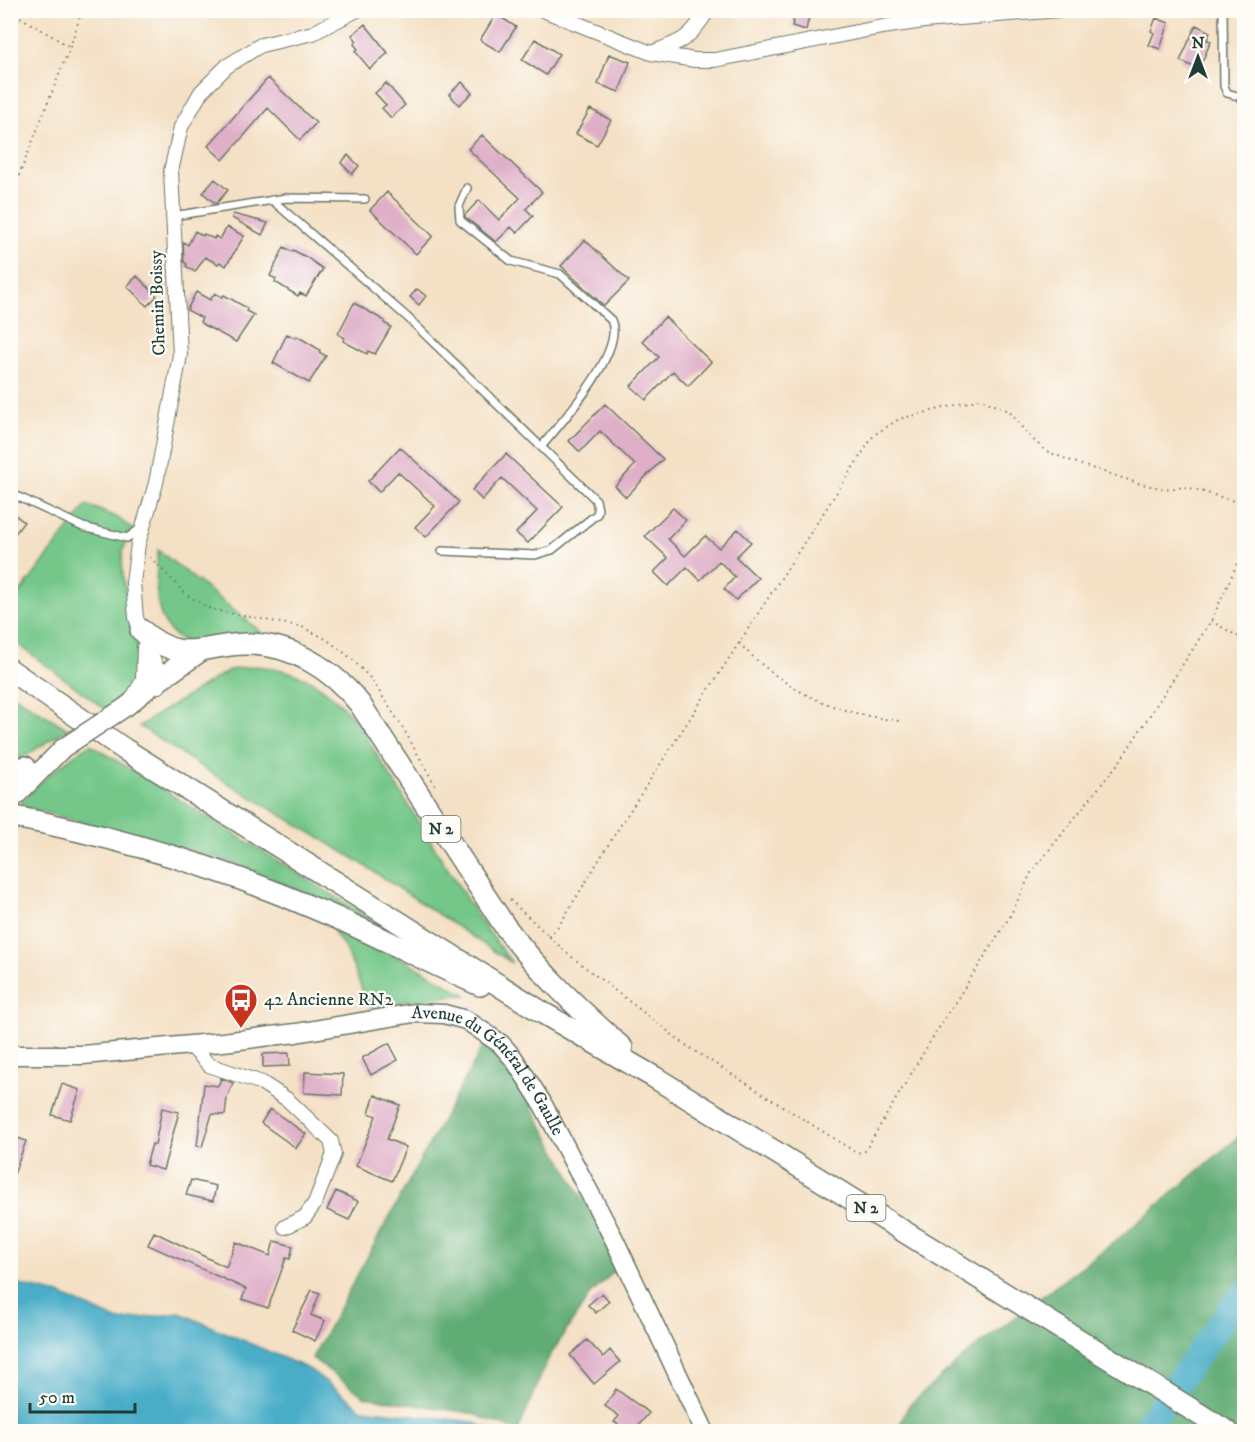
<svg xmlns="http://www.w3.org/2000/svg" width="1255" height="1442" viewBox="0 0 1255 1442" font-family="'IM FELL DW Pica',serif">
	<style>
		.green { fill: #75c789; stroke: #4a825e; stroke-width: 1.5 }
		.forest { fill: #60ac75; stroke: #407454; stroke-width: 1.5 }
		.water { fill: #48adc8; stroke: #34757e; stroke-width: 1.5 }
		.lines { fill: none; stroke-linecap: round; stroke-linejoin: round }
		.river { stroke: #48adc8; stroke-width: 26 }
		.building { fill: #dfafc8 }
		.lane-casing { stroke: #6a7666; stroke-width: 10 }
		.street-casing { stroke: #6a7666; stroke-width: 16 }
		.secondary-casing { stroke: #6a7666; stroke-width: 21 }
		.primary-casing { stroke: #6a7666; stroke-width: 24 }
		.path { stroke: #6a7666; stroke-width: 2; stroke-dasharray: 1.5 4.5; stroke-linecap: butt }
		.lane { stroke: #fff; stroke-width: 7 }
		.street { stroke: #fff; stroke-width: 14 }
		.secondary { stroke: #fff; stroke-width: 18 }
		.primary { stroke: #fff; stroke-width: 21 }
		.secondary-bridge-casing { stroke: #6a7666; stroke-width: 21; stroke-linecap: butt }
		.secondary-bridge { stroke: #fff; stroke-width: 18 }
		.labels { text-anchor: middle; dominant-baseline: central; stroke-width: 4.5; stroke-linejoin: round; paint-order: stroke }
		.shield { fill: #fdfcf7; stroke: #62766e; stroke-width: 1.5 }
		.shield-label { font-size: 16px; font-weight: bold; fill: #1f3d34 }
		.street-label { font-size: 18px; fill: #1f3d34; stroke: #fdfcf7 }
		.poi-label { font-size: 18px; fill: #1f3d34; stroke: #fdfcf7; text-anchor: start }
	</style>
	<rect width="100%" height="100%" fill="#fdfcf7"/>
	<filter id="ink" filterUnits="userSpaceOnUse"><feTurbulence type="fractalNoise" baseFrequency=".0167" numOctaves="2"/><feDisplacementMap in="SourceGraphic" scale="12" xChannelSelector="R" yChannelSelector="G"/><feConvolveMatrix kernelMatrix="1 2 1 2 8 2 1 2 1" color-interpolation-filters="sRGB"/></filter>
	<filter id="wash" filterUnits="userSpaceOnUse"><feTurbulence type="fractalNoise" baseFrequency=".008" numOctaves="4" result="noise"/><feDisplacementMap in="SourceGraphic" scale="24" xChannelSelector="R" yChannelSelector="G"/><feGaussianBlur stdDeviation="1.35" result="paint"/><feColorMatrix in="noise" values="0 0 0 0 0 0 0 0 0 0 0 0 0 0 0 0 0 1.4 0 .05"/><feComposite in="paint" operator="in"/></filter>
	<g filter="url(#wash)">
		<rect width="100%" height="100%" fill="#f4e0c4"/>
		<!-- green -->
		<path class="green" d="M87 505 118 518 136 532C132 536 126 542 124 547 116 575 138 641 144 671L113 715 11 639 10 606Z
			M158 550 261 632C241 637 196 649 178 638 151 620 156 577 158 550Z
			M256 666C303 670 325 685 356 721L479 919 512 963 358 861 208 771 139 726 229 670Z
			M11 694 68 729 11 765Z
			M90 744 408 942 264 875 223 859 23 807 22 802C42 779 65 761 90 744Z
			M333 930 405 960 466 995 437 997 369 1007 347 952Z"/>
		<!-- forest -->
		<path class="forest" d="M484 1044 519 1084 593 1217 618 1267 589 1296 549 1357 518 1431 470 1413 365 1397 312 1358Z
			M1244 1132V1431L896 1432 909 1405 973 1349 1118 1239Z"/>
		<!-- water -->
		<path class="water" d="M11 1283 59 1294 119 1321 180 1313 309 1369 362 1409 472 1422 494 1431H11Z"/>
		<g class="lines">
			<!-- river -->
			<path class="river" d="M1142 1432 1227 1314 1244 1294"/>
		</g>
		<g id="blocks">
			<!-- building -->
			<path class="building" d="M796 10 810 13 806 30 792 26Z
				M496 14 516 27 500 52 480 40Z
				M1156 18 1169 23 1160 49 1149 45 1154 33 1151 31Z
				M365 24 388 53 370 69 355 51 358 49 354 44 357 41 352 35Z
				M1196 25 1210 32 1207 40 1211 41 1199 69 1180 61Z
				M535 39 559 54 546 75 522 60Z
				M609 54 630 62 619 92 598 84Z
				M268 78 316 123 300 140 268 108 223 160 208 146Z
				M462 82 472 93 459 105 449 94Z
				M386 83 405 105 391 118 382 108 386 105 375 93Z
				M590 109 611 120 597 145 576 134Z
				M482 135 542 192 526 209 533 216 517 233 511 227 496 242 465 217V215L479 200 499 220 520 198 468 149Z
				M348 155 359 166 352 174 341 163Z
				M215 179 228 190 216 204 203 193Z
				M387 192 433 236 416 254 370 210Z
				M233 214 268 223 262 235 232 218Z
				M227 227 244 236 226 266 220 262 218 264 205 257 195 272 186 266 187 264 184 262 183 242 188 245 195 231 203 236 204 234 214 239 215 236 220 239Z
				M585 240 629 281 604 306 561 266Z
				M284 247 292 252 293 250 306 257 323 269 306 296 300 293 298 296 293 293 275 282 276 279 270 276Z
				M137 276 157 296 147 306 127 286Z
				M417 289 426 296 419 305 410 297Z
				M196 292 210 300 215 293 222 297 224 295 247 308 246 311 254 315 236 342 206 326 200 322 202 318 187 310Z
				M354 303 385 321 384 323 391 327 375 354 368 351 367 354 343 341 345 338 338 334Z
				M665 317 711 362 688 386 673 371 646 400 631 386 659 357 642 341Z
				M287 334 295 338 296 336 302 339 320 350 319 352 326 356 309 383 273 363Z
				M605 404 663 459 626 497 615 486 635 465 600 431 580 452 569 441Z
				M400 447 459 502 426 537 415 527 435 506 398 472 379 492 368 481Z
				M506 454 563 507 528 543 516 533 537 511 502 478 482 500 472 490Z
				M673 508 686 520 668 539 685 556 705 536 719 548 738 529 751 542 736 557 758 578 736 600 724 589 735 577 719 561 700 580 687 567 668 586 654 572 668 558 645 536Z
				M10 511 24 522 10 540Z
				M389 1043 398 1060 371 1075 362 1058Z
				M289 1053 290 1066 263 1067V1054Z
				M305 1072 343 1074 342 1095 304 1093Z
				M221 1078 233 1083 227 1098 225 1115 212 1114 202 1147 197 1146 204 1084 218 1086Z
				M62 1084 80 1090 70 1120 52 1115Z
				M375 1095 400 1105 387 1139 406 1147 392 1181 356 1166 376 1116 369 1113Z
				M162 1108 179 1112 163 1170 146 1165 152 1144 155 1145Z
				M270 1109 306 1134 296 1148 261 1123Z
				M10 1135 26 1141 12 1180H10Z
				M191 1180 216 1186 213 1201 186 1195Z
				M336 1191 358 1201 349 1220 327 1210Z
				M154 1232 226 1267 236 1242 270 1256 274 1241 293 1246 290 1259 286 1258 268 1308 242 1299 246 1289 148 1245Z
				M312 1290 320 1293 311 1315 325 1321 315 1341 292 1330Z
				M602 1293 609 1301 596 1313 588 1305Z
				M587 1340 603 1357 610 1350 620 1362 594 1384 570 1355Z
				M616 1389 649 1413 634 1431H628L614 1422 619 1416 605 1406Z"/>
		</g>
	</g>
	<g filter="url(#ink)">
		<use href="#blocks" fill-opacity="0" stroke="#6a7666" stroke-width="1.5"/>
		<g class="lines">
			<defs>
				<path id="lane" d="M1223 10 1224 86 1227 93 1244 98
					M467 188 459 206 460 220 511 261 560 274 611 320C626 351 561 423 541 447
					M272 200 407 317 596 500 598 510 597 514 552 550 535 555 442 551
					M173 216 286 198 365 199
					M10 493 83 527 127 538 141 528"/>
				<path id="street" d="M543 10 651 53C683 41 689 40 708 10
					M651 53 695 60H715L882 27 924 21 1059 10
					M159 686 156 666 136 618 133 583 138 544 156 483 180 355 171 171 181 127 201 92 227 66 261 45 313 33 357 10
					M133 697 143 680 144 647
					M191 1046 209 1065 262 1083 288 1100 331 1141 334 1154 315 1203 305 1217 285 1227"/>
				<g id="secondary">
					<path d="M127 706 159 680"/>
					<path d="M10 802 63 748"/>
					<path id="s1" d="M10 1055H83L223 1042 296 1033 414 1013 444 1014 466 1020 501 1044 514 1059 541 1101 614 1239 705 1432"/>
				</g>
				<path id="primary" d="M141 630C183 666 200 645 245 644 291 643 332 669 360 704L504 925C538 971 579 1009 622 1048
					M10 670 124 749 543 1013 654 1077 1228 1432
					M159 680 200 651
					M10 783 25 767
					M10 816C118 837 223 868 323 912 376 934 427 962 480 985"/>
			</defs>
			<!-- lane casing -->
			<use href="#lane" class="lane-casing"/>
			<!-- street casing -->
			<use href="#street" class="street-casing"/>
			<!-- secondary casing -->
			<use href="#secondary" class="secondary-casing"/>
			<!-- primary casing -->
			<use href="#primary" class="primary-casing"/>
			<!-- path -->
			<path class="path" d="M10 11 70 47
				M10 198 70 47 82 10
				M150 557 187 595 210 609 302 627 326 639 351 658 371 679 403 728 435 785
				M1211 621 1244 640
				M739 643C788 693 831 712 899 721
				M510 900 568 954 687 1046 857 1153 865 1151 933 1037 1009 918 1031 873 1120 761 1211 621 1244 549
				M549 936 560 924 613 837 874 435 899 419 980 399 1009 411 1028 435 1046 451 1079 464 1141 484 1166 489 1187 487 1244 504"/>
			<!-- lane -->
			<use href="#lane" class="lane"/>
			<!-- street -->
			<use href="#street" class="street"/>
			<!-- secondary -->
			<use href="#secondary" class="secondary"/>
			<!-- primary -->
			<use href="#primary" class="primary"/>
			<defs>
				<path id="secondary-bridge" d="M63 748 127 706"/>
			</defs>
			<!-- secondary-bridge casing -->
			<use href="#secondary-bridge" class="secondary-bridge-casing"/>
			<!-- secondary-bridge -->
			<use href="#secondary-bridge" class="secondary-bridge"/>
		</g>
	</g>
	<!-- icons -->
	<defs>
		<symbol id="bus-pin" viewBox="-11 -11 22 30"><path d="M0 17L-7.5 6A9.5 9.5 0 1 1 7.5 6Z" fill="#c8321e" stroke="#fdfcf7"/><path d="M-5-6H5V4H4V6H2V4H-2V6H-4V4H-5ZM-3.5-4V0h7V-4ZM-3.5 1.2v1.5H-2V1.2ZM2 1.2v1.5H3.5V1.2Z" fill="#fff"/></symbol>
	</defs>
	<g fill-rule="evenodd">
		<use href="#bus-pin" x="222" y="981" width="38" height="52"/>
	</g>
	<g class="labels">
		<!-- shield labels -->
		<g class="shield">
			<rect x="421.5" y="816" width="39" height="26" rx="4.5"/>
			<rect x="846.5" y="1195" width="39" height="26" rx="4.5"/>
		</g>
		<g class="shield-label">
			<text x="441" y="829">N 2</text>
			<text x="866" y="1208">N 2</text>
		</g>
		<!-- street labels -->
		<g class="street-label">
			<text transform="translate(158 303) rotate(-92)">Chemin Boissy</text>
			<text stroke="none"><textPath href="#s1" startOffset="507">Avenue du Général de Gaulle</textPath></text>
		</g>
		<!-- poi labels -->
		<g class="poi-label">
			<text x="264" y="1000">42 Ancienne RN2</text>
		</g>
	</g>
	<!-- margin -->
	<rect width="1255" height="1442" fill="none" stroke="#fdfcf7" stroke-width="36"/>
	<!-- north arrow -->
	<g transform="translate(1198 57)" stroke="#fdfcf7" stroke-width="4.5" paint-order="stroke">
	<path d="M0-4.5L10 22L0 15L-10 22Z" fill="#1f3d34"/>
	<text y="-9" font-size="16" font-weight="bold" text-anchor="middle" fill="#1f3d34">N</text>
	</g>
	<!-- scale -->
	<path d="M30 1403v9h105v-9" fill="none" stroke="#1f3d34" stroke-width="3"/>
	<text x="39" y="1403" font-size="18" fill="#1f3d34" stroke="#fdfcf7" stroke-width="4.5" paint-order="stroke">50 m</text>
</svg>
